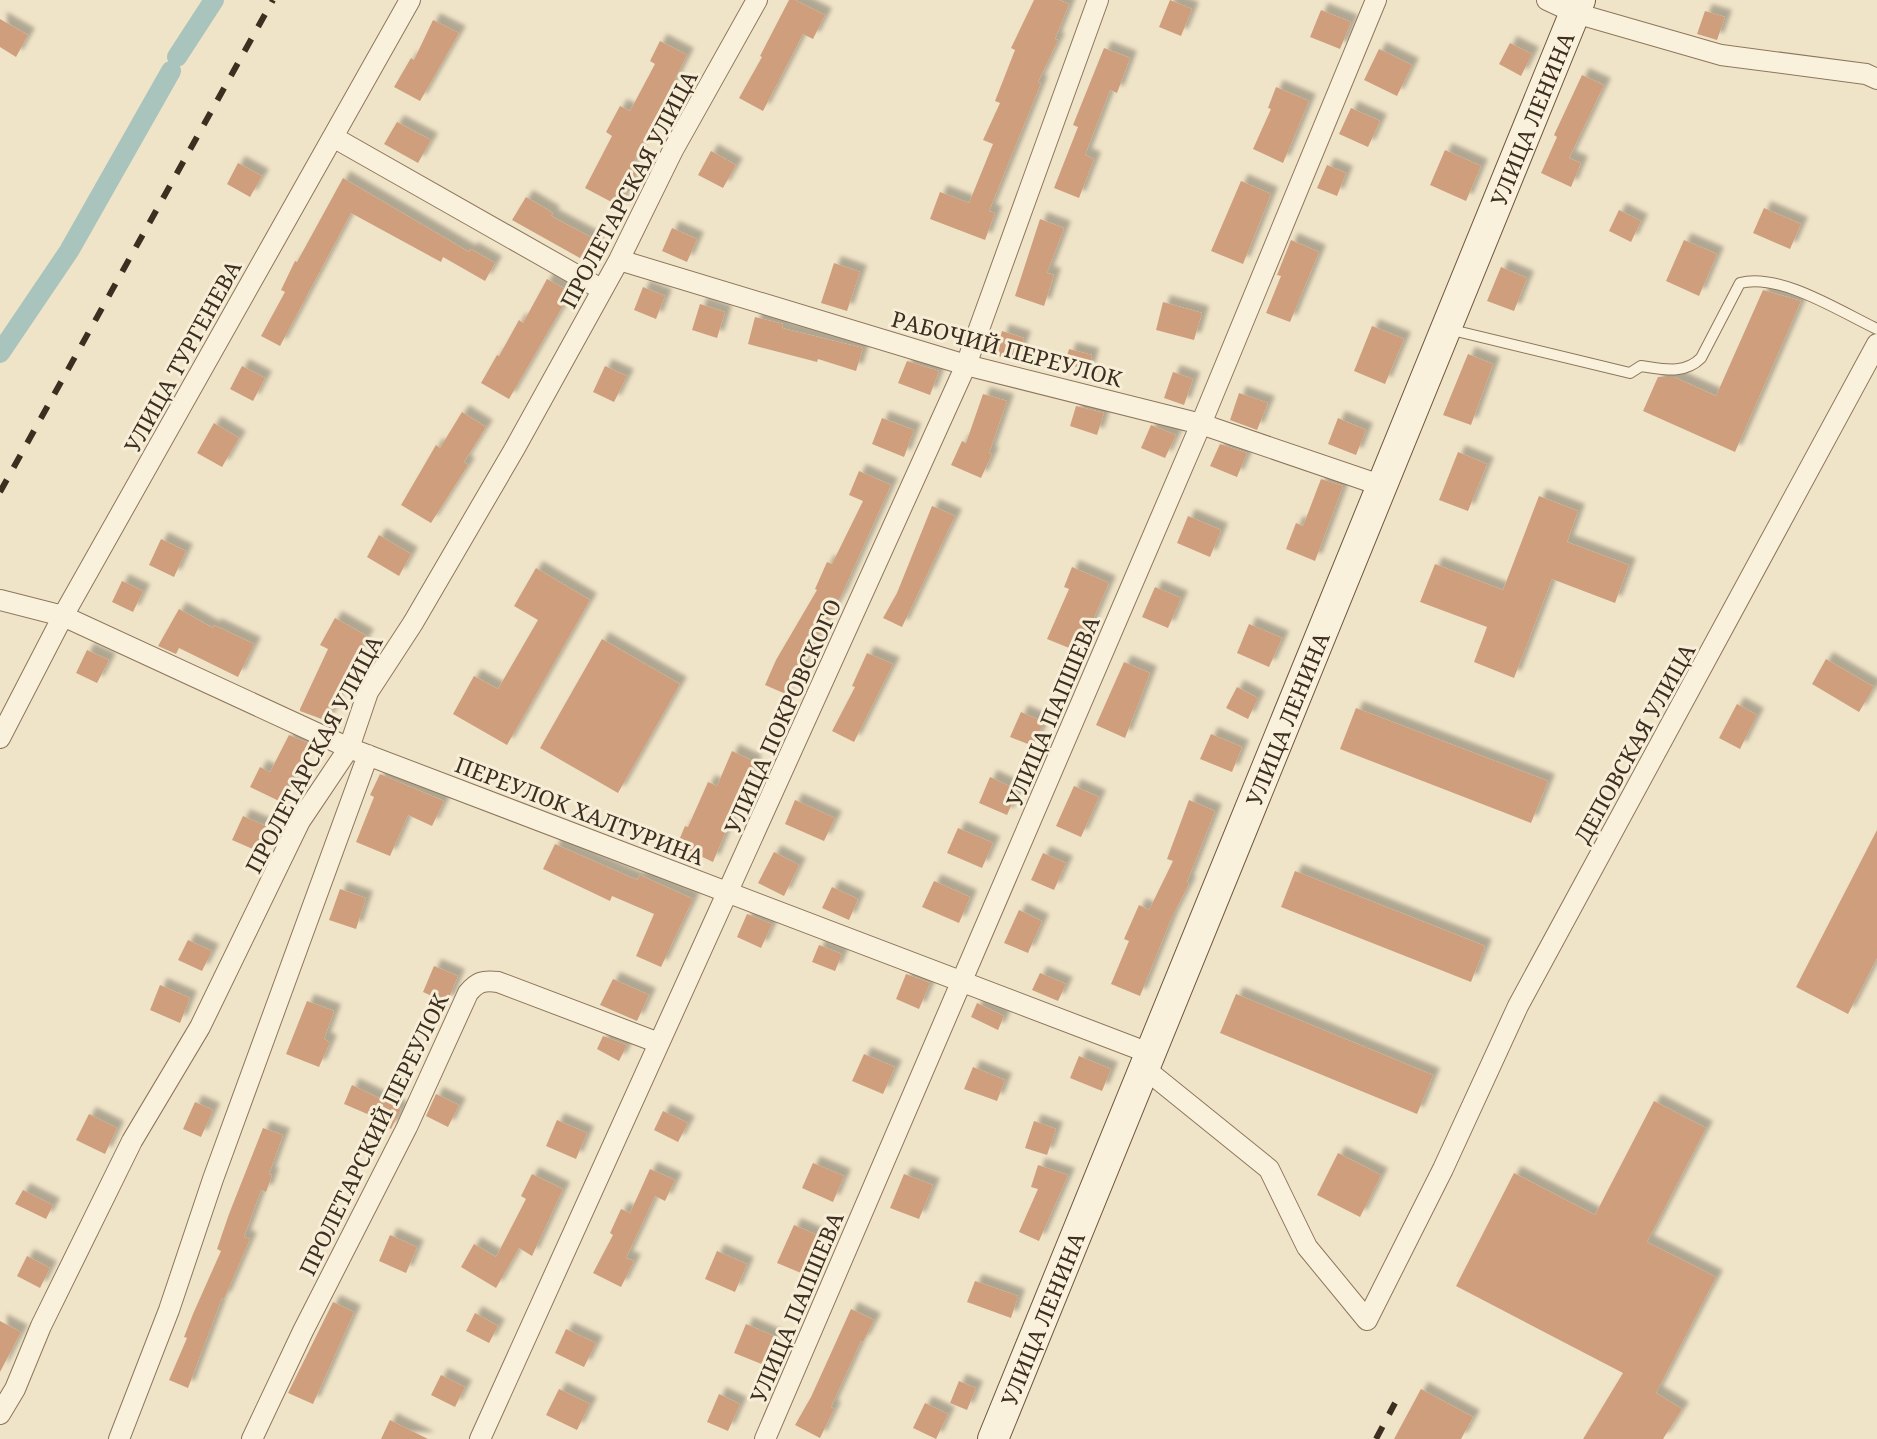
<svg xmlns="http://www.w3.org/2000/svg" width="1877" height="1439" viewBox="0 0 1877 1439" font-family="'Noto Serif',serif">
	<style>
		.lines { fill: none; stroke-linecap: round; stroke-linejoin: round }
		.canal { stroke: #a9c4bc; stroke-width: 20 }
		.building { fill: #cf9f7d; filter: url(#shadow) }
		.lane-casing { stroke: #8d765c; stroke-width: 12 }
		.street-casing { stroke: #8d765c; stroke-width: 22 }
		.secondary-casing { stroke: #6f573f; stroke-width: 32 }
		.lane { stroke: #faf1dc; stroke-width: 10 }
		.street { stroke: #faf1dc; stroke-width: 20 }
		.secondary { stroke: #faf1dc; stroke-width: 30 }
		.rail { stroke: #3d2e20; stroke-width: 6; stroke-dasharray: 14 14; stroke-linecap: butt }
		.labels { text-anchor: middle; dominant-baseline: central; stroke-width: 6; stroke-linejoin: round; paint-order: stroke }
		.street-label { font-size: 22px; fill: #3d2e20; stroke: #f7eed8 }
	</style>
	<defs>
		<filter id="shadow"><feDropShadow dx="7" dy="-7" stdDeviation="2" flood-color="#0004"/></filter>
	</defs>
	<rect width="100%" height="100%" fill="#f0e4c8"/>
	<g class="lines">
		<!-- canal -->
		<path class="canal" d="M177 57 214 0
			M0 353 69 251 171 71"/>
	</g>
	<!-- building -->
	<path class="building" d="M789 0H795L825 15 813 39 803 34 763 111 739 98 762 57 760 56Z
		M1034 0H1059L1069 4 1055 39 1058 40 1038 82 1041 83 989 211 995 213 985 240 930 219 940 192 969 203 993 144 983 140 1000 103 995 101 1015 50 1011 48Z
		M1170 0 1192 9 1181 36 1159 27Z
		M1321 10 1351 22 1340 49 1310 37Z
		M1705 11 1725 17 1717 40 1697 34Z
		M0 19 28 35 16 57 0 47Z
		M433 20 459 33 420 101 394 87 411 58 414 60Z
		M660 41 687 55 630 169 637 172 619 206 585 188 612 136 606 132 620 106 630 111 655 64 650 61Z
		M1510 43 1532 54 1521 76 1499 64Z
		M1104 48 1130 58 1117 93 1110 90 1085 155 1094 159 1079 198 1054 188 1078 127 1073 125Z
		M1379 49 1412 65 1397 96 1364 80Z
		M1582 75 1604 85 1569 158 1581 163 1571 187 1541 173 1557 137 1554 135Z
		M1276 87 1309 101 1283 163 1253 149 1271 109 1268 108Z
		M1351 108 1380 121 1368 147 1339 134Z
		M397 122 431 140 418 163 384 144Z
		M1445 150 1481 166 1466 201 1430 185Z
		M711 151 736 165 723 188 698 175Z
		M238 163 262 176 250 197 227 184Z
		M1327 165 1346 173 1337 196 1317 188Z
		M343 178 469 252 471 249 495 263 485 281 443 257 441 262 351 213 280 346 261 336 285 292 281 290 295 261 297 262Z
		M1241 181 1271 194 1243 264 1211 251Z
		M526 197 553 213 551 216 598 241 587 262 512 220Z
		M1764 208 1801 224 1790 249 1753 233Z
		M1619 210 1641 221 1631 242 1609 231Z
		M1040 219 1064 228 1047 273 1054 275 1044 306 1015 296Z
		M672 228 697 239 687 262 662 251Z
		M1291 240 1319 252 1290 322 1266 313 1281 276 1277 275Z
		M1684 240 1717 254 1699 296 1666 281Z
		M834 263 860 272 847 311 821 303Z
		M1501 267 1527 278 1514 311 1487 301Z
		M547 279 571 292 509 399 481 383 497 355 499 356 519 320 523 323Z
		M643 287 665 296 656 319 634 310Z
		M1763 290 1801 301 1735 452 1643 411 1658 377H1674L1716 396Z
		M1163 302 1202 313 1194 340 1156 330Z
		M700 304 725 312 717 338 692 330Z
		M755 317 783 324 782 328 863 348 856 371 818 359 817 362 748 344Z
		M1372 326 1404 339 1385 384 1354 371Z
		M1002 331 1024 338 1016 361 995 355Z
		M1069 349 1092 355 1088 371 1065 363Z
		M1468 354 1493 364 1471 425 1443 415Z
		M907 361 939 371 930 395 898 383Z
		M242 366 265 378 253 401 230 389Z
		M605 366 627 376 614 402 593 392Z
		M1173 372 1193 379 1184 405 1164 398Z
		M1239 393 1268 403 1257 430 1230 420Z
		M983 394 1007 401 989 453 992 454 981 478 951 465 962 441 966 443Z
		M1076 406 1104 413 1097 435 1070 426Z
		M462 412 486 427 464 462 468 465 431 523 401 505 436 445 440 448Z
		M882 418 914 430 904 457 872 444Z
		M1338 418 1366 430 1356 455 1328 444Z
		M214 423 239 438 222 467 197 453Z
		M1151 425 1176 435 1165 458 1141 448Z
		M1220 444 1247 453 1237 477 1210 466Z
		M1458 452 1487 464 1468 511 1439 500Z
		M859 471 891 485 841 596 807 655 788 695 765 685 776 660 817 590 815 589 827 562 832 564 863 501 849 495Z
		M1321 479 1343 486 1315 561 1286 549 1296 523 1303 526Z
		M1539 496 1578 511 1567 542 1629 565 1615 603 1552 579 1514 678 1474 662 1487 627 1420 602 1435 564 1503 590Z
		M932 506 955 516 902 627 883 618 897 593Z
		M1188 516 1221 530 1210 557 1177 543Z
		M379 535 411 554 399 576 367 557Z
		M161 539 186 551 174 577 149 565Z
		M1072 567 1109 583 1079 652 1047 639 1069 589 1064 587Z
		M536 568 590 600 507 745 453 714 474 676 498 689 538 620 514 606Z
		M122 581 143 591 133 612 112 602Z
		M1155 587 1181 598 1168 628 1142 617Z
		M179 609 213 628 214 625 254 644 238 677 179 648 176 654 158 646Z
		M335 618 367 636 339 685 343 687 327 721 300 711V709L328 649 320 645Z
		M1249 624 1282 638 1269 667 1237 653Z
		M602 639 680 684 618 793 540 748Z
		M87 650 109 660 97 683 76 673Z
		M867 653 893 664 854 742 832 731 855 687 852 686Z
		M1826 659 1874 687 1859 712 1812 684Z
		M1124 662 1150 673 1125 738 1096 725Z
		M1237 687 1258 698 1248 719 1226 708Z
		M1737 704 1757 715 1740 749 1719 738Z
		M1356 708 1548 781 1531 823 1340 749Z
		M1021 712 1044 722 1033 746 1010 737Z
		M1211 734 1242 747 1232 772 1200 759Z
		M289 735 308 743 281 802 250 787 260 767 270 772Z
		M732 751 755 762 713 862 677 845 685 826 688 827 708 782 717 786Z
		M380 774 444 801 432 826 408 815 390 856 356 842 374 797 370 795Z
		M990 777 1018 790 1007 815 979 803Z
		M1074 786 1099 797 1081 837 1056 826Z
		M795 800 835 818 824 841 785 824Z
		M1189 800 1215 811 1187 882 1189 884 1171 919 1140 996 1111 984 1129 941 1124 939 1139 905 1149 910 1173 861 1167 859Z
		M243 816 266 826 255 850 232 840Z
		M958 828 993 843 982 868 947 853Z
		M1877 830V958L1848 1014 1796 987Z
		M555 844 637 880 640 875 693 899 661 967 636 956 654 914 612 896 610 901 543 869Z
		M774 852 799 865 784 896 758 883Z
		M1043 853 1066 863 1054 890 1031 880Z
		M1295 871 1485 946 1471 982 1281 907Z
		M934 881 970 897 959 923 922 907Z
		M832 887 858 899 849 920 822 908Z
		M340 889 366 898 356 929 329 920Z
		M1019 910 1042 921 1028 953 1004 943Z
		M747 914 772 924 761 948 737 937Z
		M188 940 212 951 202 971 178 960Z
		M819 945 842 954 835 971 812 962Z
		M434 966 458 976 447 1003 423 992Z
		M1040 973 1066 984 1058 1001 1032 990Z
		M906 974 930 983 919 1009 896 999Z
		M613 979 649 995 637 1021 600 1005Z
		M160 985 190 998 180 1023 150 1010Z
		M1236 994 1433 1075 1417 1114 1220 1033Z
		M307 1001 334 1011 324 1039 330 1042 319 1067 286 1054Z
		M977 1003 1004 1016 998 1030 971 1017Z
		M603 1036 627 1045 619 1061 597 1049Z
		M864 1054 895 1067 883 1094 852 1081Z
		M1079 1056 1111 1069 1102 1091 1070 1078Z
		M973 1067 1005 1080 997 1101 964 1089Z
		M352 1085 401 1109 391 1129 371 1118 372 1116 344 1104Z
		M436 1094 459 1105 448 1127 426 1116Z
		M1654 1101 1706 1128 1647 1242 1716 1277 1656 1393 1682 1409 1663 1439H1583L1623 1373 1456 1286 1514 1173 1595 1215Z
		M195 1102 213 1110 201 1137 183 1129Z
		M663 1111 688 1123 678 1142 654 1130Z
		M89 1114 117 1128 105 1154 76 1140Z
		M557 1120 587 1133 576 1159 546 1146Z
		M1034 1121 1056 1129 1047 1155 1025 1148Z
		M263 1128 283 1135 269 1174 272 1175 266 1192 261 1190 244 1237 250 1239 224 1299 222 1298 188 1388 169 1380 187 1338 184 1337 193 1314 221 1251 217 1249 229 1214Z
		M1338 1153 1381 1175 1360 1217 1317 1195Z
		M813 1163 844 1176 833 1202 802 1188Z
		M1038 1165 1068 1175 1039 1241 1019 1232 1038 1189 1031 1187Z
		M650 1169 675 1180 665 1201 655 1196 626 1258 634 1261 621 1287 593 1273 613 1235 610 1233 621 1209 630 1213Z
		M532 1174 563 1189 532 1256 519 1248 496 1288 461 1267 474 1244 496 1257 526 1199 521 1196Z
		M904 1174 933 1185 919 1219 890 1208Z
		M23 1190 53 1205 46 1219 15 1204Z
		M794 1225 817 1235 801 1273 777 1263Z
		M390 1235 417 1247 406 1273 379 1261Z
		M717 1251 747 1264 735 1292 705 1279Z
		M27 1256 50 1268 40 1288 17 1276Z
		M975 1281 1018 1296 1011 1318 967 1302Z
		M333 1302 354 1312 313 1404 288 1393Z
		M851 1309 874 1320 863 1342 861 1341 831 1407 834 1409 820 1438 795 1425 811 1397Z
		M475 1313 498 1326 489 1343 466 1331Z
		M0 1321 21 1332 0 1372Z
		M746 1324 776 1337 764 1365 734 1353Z
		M566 1329 596 1343 584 1367 555 1353Z
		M441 1375 465 1387 455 1407 431 1395Z
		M959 1381 976 1388 967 1410 950 1403Z
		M559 1389 590 1404 577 1430 546 1415Z
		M1421 1389 1473 1417 1461 1439H1394Z
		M719 1394 740 1404 728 1431 707 1422Z
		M925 1403 948 1414 936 1439 913 1428Z
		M390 1420 428 1439H381Z"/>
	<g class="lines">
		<defs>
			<path id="lane" d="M1448 329 1630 373 1641 366C1663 369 1684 375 1701 358L1740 283C1779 272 1841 312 1877 329"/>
			<path id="street" d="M1547 0 1575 13 1721 55 1866 74 1877 79
				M333 137 601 289
				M619 260 966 365 1201 424 1380 485
				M0 600 63 616 349 748 1149 1053
				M0 738 63 616 410 0
				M1144 1068 1269 1169 1307 1247 1367 1320 1443 1169 1518 1006 1877 344
				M0 1414 15 1389 41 1326 132 1141 200 1027 300 821 349 748 368 692 413 623 515 448 619 260 673 150 757 0
				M119 1439 169 1310 213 1179 368 755
				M252 1439 303 1331 407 1127 468 993C477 982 483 980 498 982L659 1043
				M480 1439 966 365 1098 0
				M765 1439 1201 424 1376 0"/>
			<g id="secondary">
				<path id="s1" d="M993 1439 1580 0"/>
			</g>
		</defs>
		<!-- lane casing -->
		<use href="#lane" class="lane-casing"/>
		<!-- street casing -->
		<use href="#street" class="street-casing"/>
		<!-- secondary casing -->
		<use href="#secondary" class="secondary-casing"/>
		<!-- lane -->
		<use href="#lane" class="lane"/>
		<!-- street -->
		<use href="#street" class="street"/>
		<!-- secondary -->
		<use href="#secondary" class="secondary"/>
		<!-- rail -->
		<path class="rail" d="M0 492 273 0
			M1376 1439 1395 1403"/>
	</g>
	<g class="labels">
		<!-- street labels -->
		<g class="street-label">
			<text stroke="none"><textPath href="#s1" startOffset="1426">УЛИЦА ЛЕНИНА</textPath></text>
			<text transform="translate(628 189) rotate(-62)">ПРОЛЕТАРСКАЯ УЛИЦА</text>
			<text transform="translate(1007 348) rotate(15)">РАБОЧИЙ ПЕРЕУЛОК</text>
			<text transform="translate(182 356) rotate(-61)">УЛИЦА ТУРГЕНЕВА</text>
			<text transform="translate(1052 711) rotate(-67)">УЛИЦА ПАПШЕВА</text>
			<text transform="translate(782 716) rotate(-66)">УЛИЦА ПОКРОВСКОГО</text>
			<text stroke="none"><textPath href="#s1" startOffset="778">УЛИЦА ЛЕНИНА</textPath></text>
			<text transform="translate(1634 743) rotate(-61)">ДЕПОВСКАЯ УЛИЦА</text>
			<text transform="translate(313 754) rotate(-62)">ПРОЛЕТАРСКАЯ УЛИЦА</text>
			<text transform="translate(580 810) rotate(21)">ПЕРЕУЛОК ХАЛТУРИНА</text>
			<text transform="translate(373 1134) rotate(-64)">ПРОЛЕТАРСКИЙ ПЕРЕУЛОК</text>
			<text transform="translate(796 1307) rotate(-67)">УЛИЦА ПАПШЕВА</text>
			<text stroke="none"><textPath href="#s1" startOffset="130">УЛИЦА ЛЕНИНА</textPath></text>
		</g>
	</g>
</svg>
